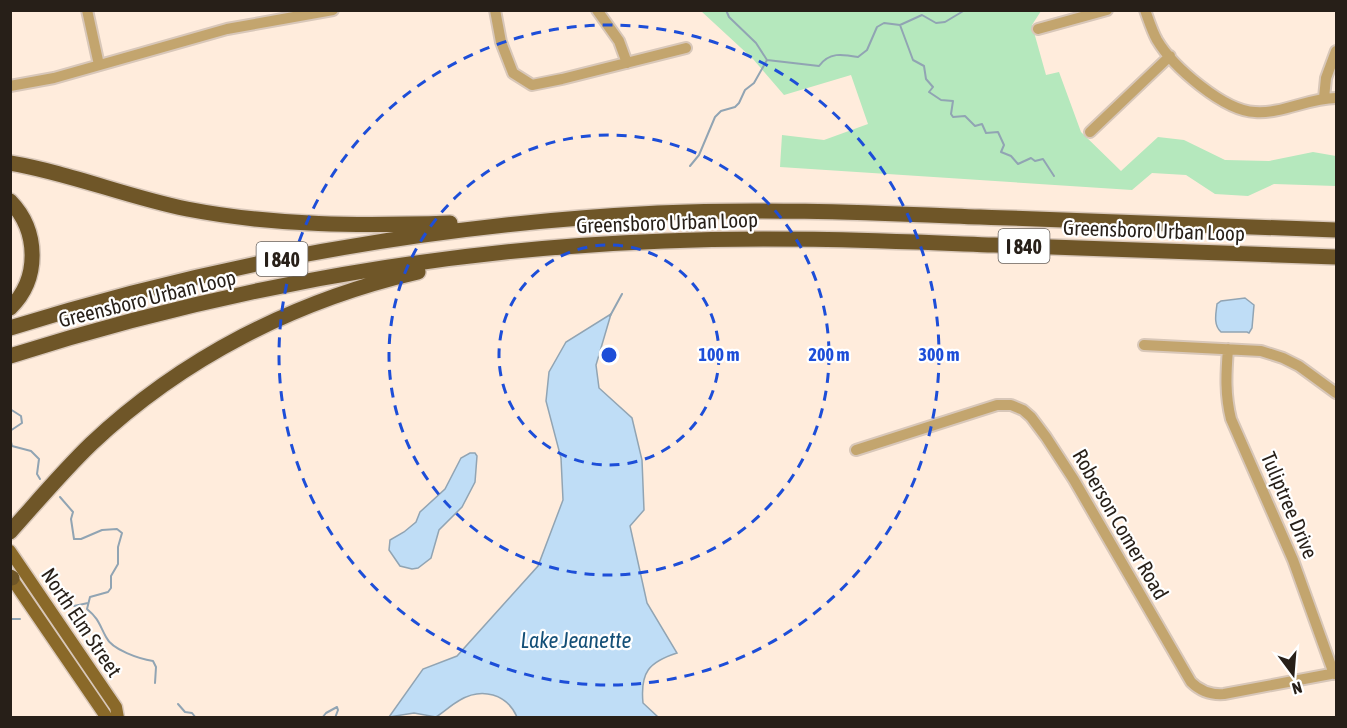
<svg xmlns="http://www.w3.org/2000/svg" width="1347" height="728" viewBox="0 0 1347 728" font-family="'Asap Condensed',sans-serif">
	<style>
		.green { fill: #b5e8bd }
		.water { fill: #bfddf6; stroke: #91a4b3; stroke-width: 1.5 }
		.lines { fill: none; stroke-linecap: round; stroke-linejoin: round }
		.stream { stroke: #91a4b3; stroke-width: 2 }
		.minor-casing { stroke: #d8c7b9; stroke-width: 14 }
		.major-casing { stroke: #d8c7b9; stroke-width: 15 }
		.highway-casing { stroke: #d8c7b9; stroke-width: 18 }
		.minor { stroke: #c3a56e; stroke-width: 10 }
		.major { stroke: #8a6929; stroke-width: 12 }
		.highway { stroke: #6f5628; stroke-width: 15 }
		.ring { fill: none; stroke: #1d4ed8; stroke-width: 3; stroke-dasharray: 10 8 }
		.labels { text-anchor: middle; dominant-baseline: central; stroke-width: 4.5; stroke-linejoin: round; paint-order: stroke }
		.shield { fill: #fff; stroke: #68625d; stroke-width: 1.5 }
		.shield-label { font-size: 20px; font-weight: bold; fill: #271f18 }
		.street-label { font-size: 21px; fill: #271f18; stroke: #fff }
		.water-label { font-size: 22px; font-style: italic; fill: #134f77; stroke: #fff }
		.centre { fill: #1d4ed8; stroke: #fff; stroke-width: 3 }
		.ring-label { font-size: 18px; text-anchor: middle; font-weight: bold; fill: #1d4ed8; stroke: #fff; stroke-width: 4.5; stroke-linejoin: round; paint-order: stroke }
	</style>
	<rect width="100%" height="100%" fill="#ffecdc"/>
	<path class="green" d="M701,11H1041L1032,25L1046,75L1059,72L1081,132L1121,171L1158,137L1184,140L1225,160L1269,161L1313,152L1336,156V186L1274,184L1248,196L1215,194L1186,175L1152,173L1132,190L780,167L782,135L824,140L868,124L851,75L784,95L753,59Z"/>
	<path class="water" d="M1245,298L1254,305L1252,328L1249,333L1247,332H1221C1213,325 1216,313 1217,304L1221,301Z
		M611,314L596,365L599,388L632,418L642,460L644,510L630,526L647,603L677,653C649,662 640,672 643,703L658,717H517C507,694 482,687 460,700C451,705 444,712 436,717L414,713L389,717L423,669L457,656L538,566L563,500L561,458L546,401L549,372L566,342Z
		M470,453H475L477,456L475,482L462,507L439,530L431,558L418,568L412,569L400,566L389,550L390,540L404,532L416,522L420,512L445,489L461,458Z"/>
	<g class="lines">
		<path class="stream" d="M726,10L729,17L756,43L767,60L819,66C829,52 842,54 858,57L867,50L877,27L884,23L900,25L922,15L936,23L945,22L965,10
			M900,25L913,60L924,66L926,79L933,87L929,92L941,100L953,101L951,114L953,117L965,116L975,126L982,124L986,133L998,132L1004,145L1001,152L1011,156L1018,164L1031,158L1035,161L1043,159L1054,176
			M690,166L699,155L715,117L721,111L735,107L739,103L745,90L754,83L767,60
			M610,316L622,294
			M10,409L21,416L22,423L10,431
			M10,438L12,446L31,451L39,459L37,474L40,479
			M60,497L73,512L71,519L74,539H81L102,530L117,529L122,533L118,547V564L111,576V588L108,592L90,597L87,609C99,619 99,624 106,637C112,650 140,659 153,661L156,667L155,683
			M74,606L88,603
			M10,619H20
			M178,704L185,712L192,713L196,718
			M208,718H210
			M322,718L326,713L337,707L338,710L335,718"/>
		<defs>
			<path id="minor" d="M87,10L99,65
				M495,10L501,42L513,73L532,85L562,79L686,48
				M597,10L619,41L627,63
				M1145,10C1149,21 1152,31 1157,40C1173,67 1224,111 1255,112C1283,114 1308,98 1336,98
				M1038,29L1107,10
				M10,86L54,78L227,29L333,10
				M1324,98L1326,78L1336,51
				M1090,132L1170,56
				M1144,345L1261,351L1283,358L1299,366L1336,393
				M1228,349C1226,374 1225,395 1231,419L1293,560L1334,674
				M856,450L997,405H1011L1023,410L1031,417L1046,437L1074,480L1191,682C1200,691 1210,695 1224,694L1336,673"/>
			<path id="major" d="M10,551L116,707L118,718
				M10,576L107,718"/>
			<path id="highway" d="M10,163C70,173 127,197 187,209C275,226 362,226 450,223
				M10,201C39,231 40,279 10,308
				M10,328C220,262 438,224 658,213C765,208 873,213 980,217C1099,221 1218,226 1336,230
				M10,356C221,289 443,249 664,241C774,236 884,241 994,245C1108,249 1222,253 1336,257
				M10,532C37,502 62,472 91,444C182,358 296,300 418,272
				M10,577L12,578"/>
		</defs>
		<use href="#minor" class="minor-casing"/>
		<use href="#major" class="major-casing"/>
		<use href="#highway" class="highway-casing"/>
		<use href="#minor" class="minor"/>
		<use href="#major" class="major"/>
		<use href="#highway" class="highway"/>
	</g>
	<g class="ring">
		<circle cx="609" cy="355" r="110"/>
		<circle cx="609" cy="355" r="220"/>
		<circle cx="609" cy="355" r="330"/>
	</g>
	<g class="labels">
		<g class="shield">
			<rect x="998.5" y="229" width="51" height="34" rx="4.5"/>
			<rect x="256.5" y="242" width="51" height="34" rx="4.5"/>
		</g>
		<g class="shield-label">
			<text x="1024" y="246">I 840</text>
			<text x="282" y="259">I 840</text>
		</g>
		<g class="street-label">
			<text transform="translate(667 222) rotate(-2)">Greensboro Urban Loop</text>
			<text transform="translate(1154 230) rotate(2)">Greensboro Urban Loop</text>
			<text transform="translate(147 298) rotate(-14)">Greensboro Urban Loop</text>
			<text transform="translate(1290 505) rotate(67)">Tuliptree Drive</text>
			<text transform="translate(1121 524) rotate(60)">Roberson Comer Road</text>
			<text transform="translate(82 622) rotate(56)">North Elm Street</text>
		</g>
		<g class="water-label">
			<text x="576" y="640">Lake Jeanette</text>
		</g>
	</g>
	<circle cx="609" cy="355" r="9" class="centre"/>
	<g class="ring-label">
		<text x="719" y="361">100 m</text>
		<text x="829" y="361">200 m</text>
		<text x="939" y="361">300 m</text>
	</g>
	<rect width="1347" height="728" fill="none" stroke="#271f18" stroke-width="24"/>
	<g transform="translate(1293 674) rotate(164)" stroke="#ffffff" stroke-width="4.5" paint-order="stroke">
	<path d="M0-4.5L10 22L0 15L-10 22Z" fill="#271f18"/>
	<text y="-9" font-size="16" font-weight="bold" text-anchor="middle" fill="#271f18">N</text>
	</g>
</svg>
